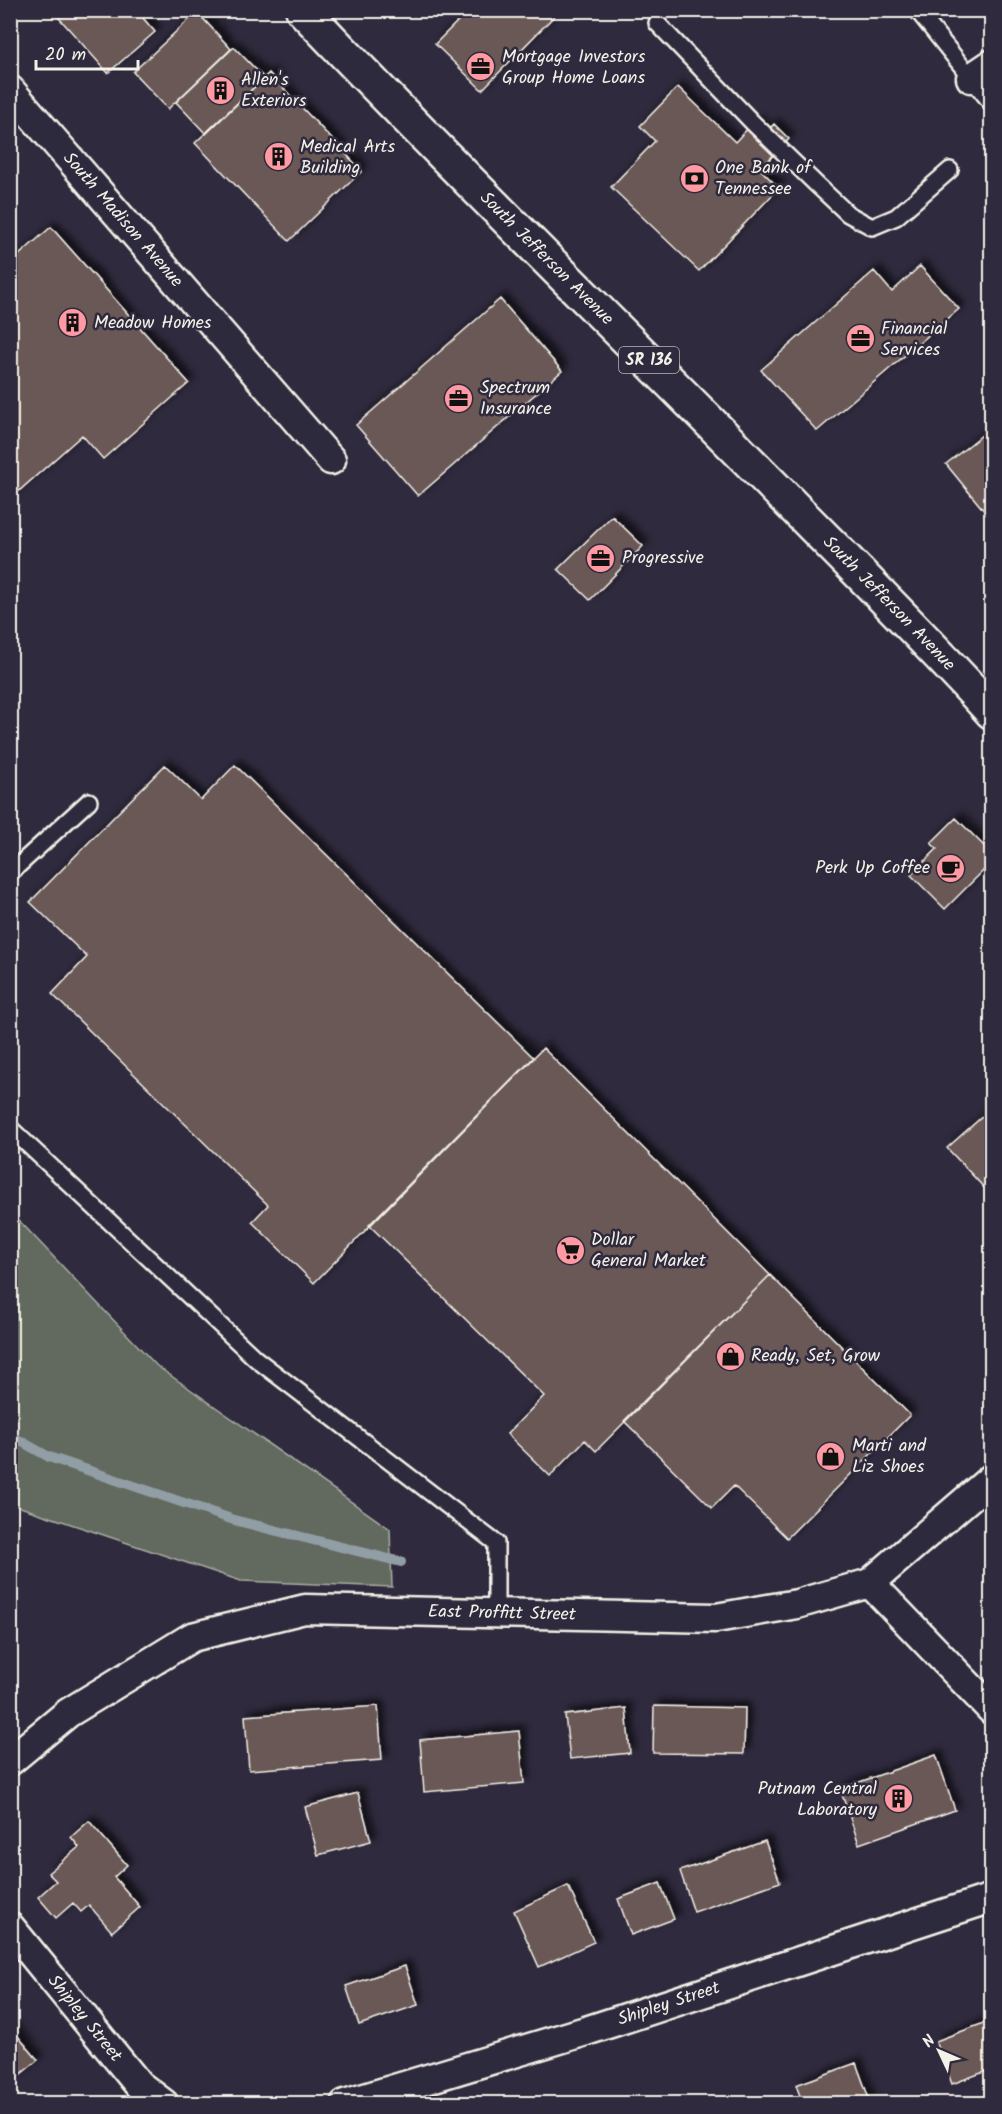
<svg xmlns="http://www.w3.org/2000/svg" width="1002" height="2114" viewBox="0 0 1002 2114" font-family="Kalam,sans-serif">
	<style>
		.green { fill: #626b5f; stroke: #abaea4; stroke-width: 1.5 }
		.lines { fill: none; stroke-linecap: round; stroke-linejoin: round }
		.stream { stroke: #929ea6; stroke-width: 10 }
		.building { fill: #695857; stroke: #f4f1e8; stroke-width: 1.5; filter: url(#shadow) }
		.lane-casing { stroke: #f4f1e8; stroke-width: 20 }
		.street-casing { stroke: #f4f1e8; stroke-width: 33 }
		.primary-casing { stroke: #f4f1e8; stroke-width: 38 }
		.lane { stroke: #2f2a3d; stroke-width: 15 }
		.street { stroke: #2f2a3d; stroke-width: 28 }
		.primary { stroke: #2f2a3d; stroke-width: 33 }
		.labels { text-anchor: middle; dominant-baseline: central; stroke-width: 5; stroke-linejoin: round; paint-order: stroke }
		.shield { fill: #2f2a3d; stroke: #b9b5b5; stroke-width: 1.5 }
		.shield-label { font-size: 16px; font-weight: bold; fill: #f4f1e8 }
		.poi-label { font-size: 18px; fill: #f4f1e8; stroke: #2f2a3d; text-anchor: start }
		.street-label { font-size: 18px; fill: #f4f1e8; stroke: #2f2a3d }
	</style>
	<defs>
		<filter id="shadow"><feDropShadow dx="5.5" dy="-5.5" stdDeviation="3" flood-color="#0009"/></filter>
	</defs>
	<rect width="100%" height="100%" fill="#2f2a3d"/>
	<filter id="ink" filterUnits="userSpaceOnUse"><feTurbulence type="fractalNoise" baseFrequency=".0167" numOctaves="2"/><feDisplacementMap in="SourceGraphic" scale="12" xChannelSelector="R" yChannelSelector="G"/><feConvolveMatrix kernelMatrix="1 2 1 2 8 2 1 2 1" color-interpolation-filters="sRGB"/></filter>
	<g filter="url(#ink)">
		<path class="green" d="M11,1212L157,1366L390,1529L392,1587L241,1581L11,1504Z"/>
		<g class="lines">
			<path class="stream" d="M10,1435L49,1457L234,1520L401,1562"/>
		</g>
		<path class="building" d="M52,10H136L155,32L108,73Z
			M469,10H560L482,90L435,44Z
			M197,12L231,49L168,109L133,72Z
			M234,47L264,78L206,134L176,102Z
			M269,73L362,171L289,241L195,143Z
			M678,87L735,142L756,120L767,131L774,124L789,139L760,169L779,188L699,271L611,187L655,141L640,126Z
			M51,227L189,383L103,459L82,435L10,499V263Z
			M920,266L959,309L817,431L761,370L874,271L892,292Z
			M500,299L562,371L418,496L356,425Z
			M992,427V517L990,518L946,464Z
			M612,516L643,546L590,600L558,569Z
			M165,765L201,800L235,765L534,1058L314,1283L252,1222L268,1205L52,994L87,957L30,902Z
			M956,818L992,854V862L945,909L911,875L937,849L931,843Z
			M543,1048L770,1275L596,1451L585,1440L550,1476L507,1434L544,1396L369,1225Z
			M992,1108V1196L947,1148Z
			M770,1275L910,1415L787,1538L734,1486L712,1508L624,1421Z
			M378,1706L382,1760L249,1770L245,1716Z
			M654,1706L745,1708L744,1754L653,1753Z
			M626,1708L630,1753L570,1759L565,1715Z
			M519,1731L524,1783L424,1792L420,1740Z
			M936,1755L955,1810L859,1844L840,1789Z
			M358,1793L371,1841L318,1855L305,1807Z
			M89,1821L127,1865L114,1877L140,1907L112,1932L89,1905L81,1912L73,1903L56,1918L38,1897L56,1881L48,1873L79,1847L71,1837Z
			M765,1841L780,1882L694,1912L680,1871Z
			M660,1883L674,1919L631,1935L618,1899Z
			M568,1886L594,1942L539,1967L514,1911Z
			M405,1966L418,2005L359,2025L346,1986Z
			M992,2020V2069L952,2084L936,2041Z
			M10,2027L38,2060L10,2083Z
			M856,2063L871,2104H803L796,2085Z"/>
		<g class="lines">
			<defs>
				<path id="lane" d="M917,10L992,104
					M657,23L753,123L816,184L848,214L872,227L896,217L950,170
					M10,873L89,801
					M10,1128L256,1359L496,1543V1613"/>
				<g id="street">
					<path d="M971,78L992,64"/>
					<path id="s1" d="M10,90L331,460"/>
					<path d="M870,1583L992,1710"/>
					<path id="s2" d="M10,1761L68,1713L192,1637L305,1609L716,1618L797,1604L870,1583L992,1478"/>
					<path id="s3" d="M10,1927L139,2085L164,2104"/>
					<path id="s4" d="M345,2104L586,2031L992,1898"/>
				</g>
				<g id="primary">
					<path id="s5" d="M303,10C463,179 630,340 793,506C860,574 928,641 992,712"/>
				</g>
			</defs>
			<use href="#lane" class="lane-casing"/>
			<use href="#street" class="street-casing"/>
			<use href="#primary" class="primary-casing"/>
			<use href="#lane" class="lane"/>
			<use href="#street" class="street"/>
			<use href="#primary" class="primary"/>
		</g>
	</g>
	<defs>
		<symbol id="office-disc" viewBox="-11 -11 22 22"><circle r="9.5" fill="#ff9aa2" stroke="#2f2a3d"/><path d="M-6-3h4V-5.5h4V-3h4V5H-6ZM-1-4.5V-3h2v-1.5ZM-6 0V1H6V0Z" fill="#111"/></symbol>
		<symbol id="building-disc" viewBox="-11 -11 22 22"><circle r="9.5" fill="#ff9aa2" stroke="#2f2a3d"/><path d="M-4-6H4V6H1V3H-1V6H-4ZM-2.5-4.3h1.7v1.8h-1.7ZM.8-4.3h1.7v1.8H.8ZM-2.5-1h1.7V.8h-1.7ZM.8-1h1.7V.8H.8Z" fill="#111"/></symbol>
		<symbol id="bank-disc" viewBox="-11 -11 22 22"><circle r="9.5" fill="#ff9aa2" stroke="#2f2a3d"/><path d="M-6-4H6V4H-6ZM0-2.3a2.3 2.3 0 1 0 0 4.6a2.3 2.3 0 1 0 0-4.6Z" fill="#111"/></symbol>
		<symbol id="cafe-disc" viewBox="-11 -11 22 22"><circle r="9.5" fill="#ff9aa2" stroke="#2f2a3d"/><path d="M-5.5-4.5H6V0H3Q3 3.5 0 3.5H-2.5Q-5.5 3.5-5.5 0ZM3-3.2v2h1.7v-2ZM-6 4.5H4V6H-6Z" fill="#111"/></symbol>
		<symbol id="supermarket-disc" viewBox="-11 -11 22 22"><circle r="9.5" fill="#ff9aa2" stroke="#2f2a3d"/><path d="M-6-5.5h2.5l.6 2H6L4.5 2H-2.5L-4.4-4H-6ZM-1.5 3.2a1.3 1.3 0 1 0 .1 0ZM3 3.2a1.3 1.3 0 1 0 .1 0Z" fill="#111"/></symbol>
		<symbol id="shop-disc" viewBox="-11 -11 22 22"><circle r="9.5" fill="#ff9aa2" stroke="#2f2a3d"/><path d="M-5-2.5h2.3a2.7 3.5 0 0 1 5.4 0H5L5.5 6h-11ZM-1.5-2.5h3a1.5 2.3 0 0 0-3 0Z" fill="#111"/></symbol>
	</defs>
	<g fill-rule="evenodd">
		<use href="#office-disc" x="464" y="50" width="33" height="33"/>
		<use href="#building-disc" x="204" y="74" width="33" height="33"/>
		<use href="#building-disc" x="262" y="140" width="33" height="33"/>
		<use href="#bank-disc" x="678" y="162" width="33" height="33"/>
		<use href="#building-disc" x="56" y="306" width="33" height="33"/>
		<use href="#office-disc" x="844" y="322" width="33" height="33"/>
		<use href="#office-disc" x="442" y="382" width="33" height="33"/>
		<use href="#office-disc" x="584" y="542" width="33" height="33"/>
		<use href="#cafe-disc" x="934" y="852" width="33" height="33"/>
		<use href="#supermarket-disc" x="554" y="1234" width="33" height="33"/>
		<use href="#shop-disc" x="714" y="1340" width="33" height="33"/>
		<use href="#shop-disc" x="814" y="1440" width="33" height="33"/>
		<use href="#building-disc" x="882" y="1782" width="33" height="33"/>
	</g>
	<g class="labels">
		<rect class="shield" x="619" y="347" width="60" height="26" rx="4.5"/>
		<g class="shield-label">
			<text x="649" y="360">SR 136</text>
		</g>
		<g class="poi-label">
			<text x="502" y="57">Mortgage Investors<tspan x="502" dy="21">Group Home Loans</tspan></text>
			<text x="241" y="80">Allen's<tspan x="241" dy="21">Exteriors</tspan></text>
			<text x="300" y="147">Medical Arts<tspan x="300" dy="21">Building</tspan></text>
			<text x="715" y="168">One Bank of<tspan x="715" dy="21">Tennessee</tspan></text>
			<text x="94" y="323">Meadow Homes</text>
			<text x="881" y="329">Financial<tspan x="881" dy="21">Services</tspan></text>
			<text x="480" y="388">Spectrum<tspan x="480" dy="21">Insurance</tspan></text>
			<text x="622" y="558">Progressive</text>
			<text x="930" y="868" text-anchor="end">Perk Up Coffee</text>
			<text x="591" y="1240">Dollar<tspan x="591" dy="21">General Market</tspan></text>
			<text x="751" y="1356">Ready, Set, Grow</text>
			<text x="852" y="1446">Marti and<tspan x="852" dy="21">Liz Shoes</tspan></text>
			<text x="877" y="1789" text-anchor="end">Putnam Central<tspan x="877" dy="21">Laboratory</tspan></text>
		</g>
		<g class="street-label">
			<text stroke="none"><textPath href="#s1" startOffset="172">South Madison Avenue</textPath></text>
			<text stroke="none"><textPath href="#s5" startOffset="348">South Jefferson Avenue</textPath></text>
			<text stroke="none"><textPath href="#s5" startOffset="834">South Jefferson Avenue</textPath></text>
			<text stroke="none"><textPath href="#s2" startOffset="534">East Proffitt Street</textPath></text>
			<text stroke="none"><textPath href="#s4" startOffset="339">Shipley Street</textPath></text>
			<text stroke="none"><textPath href="#s3" startOffset="118">Shipley Street</textPath></text>
		</g>
	</g>
	<rect width="1002" height="2114" fill="none" stroke="#2f2a3d" stroke-width="36"/>
	<rect x="18" y="18" width="966" height="2078" fill="none" stroke="#f4f1e8" stroke-width="2" filter="url(#ink)"/>
	<g transform="translate(939 2051) rotate(314)" stroke="#2f2a3d" stroke-width="4.5" paint-order="stroke">
	<path d="M0-4.5L10 22L0 15L-10 22Z" fill="#f4f1e8"/>
	<text y="-9" font-size="16" font-weight="bold" text-anchor="middle" fill="#f4f1e8">N</text>
	</g>
	<path d="M36 60v9h102v-9" fill="none" stroke="#f4f1e8" stroke-width="3"/>
	<text x="45" y="60" font-size="18" fill="#f4f1e8" stroke="#2f2a3d" stroke-width="4.5" paint-order="stroke">20 m</text>
</svg>
